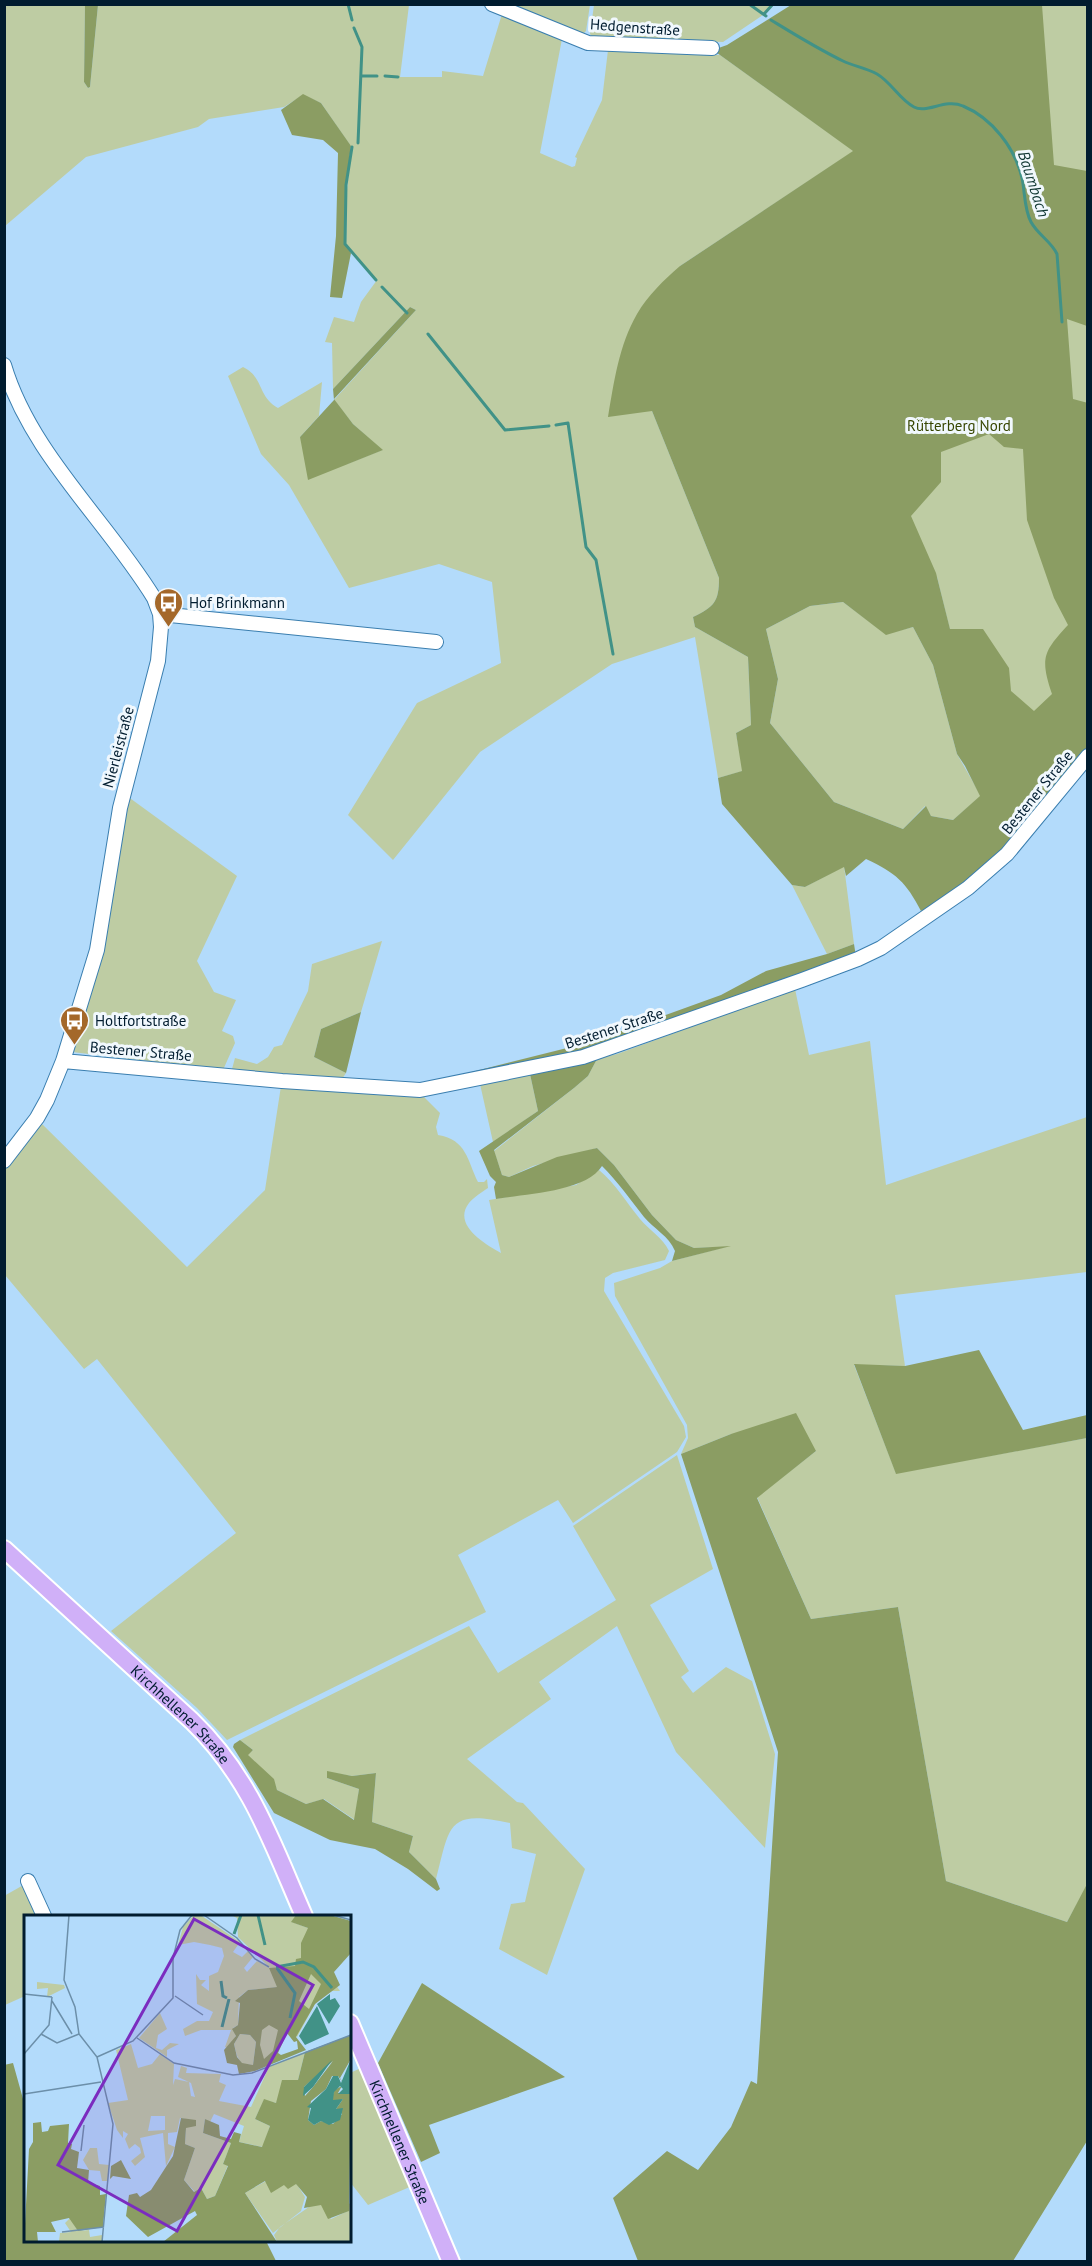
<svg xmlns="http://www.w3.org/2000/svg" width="1092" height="2266" viewBox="0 0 1092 2266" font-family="'PT Sans',sans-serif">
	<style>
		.green { fill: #becca3 }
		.forest { fill: #8b9d63; fill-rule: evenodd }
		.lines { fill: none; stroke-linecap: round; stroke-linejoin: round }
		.stream { stroke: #419287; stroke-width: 3 }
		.minor-casing { stroke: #3a7eaf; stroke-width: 16 }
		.major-casing { stroke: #fff; stroke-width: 20 }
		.minor { stroke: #fff; stroke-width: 14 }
		.major { stroke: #d0b0f8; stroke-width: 16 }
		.labels { text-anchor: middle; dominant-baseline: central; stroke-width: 6; stroke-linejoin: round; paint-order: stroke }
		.street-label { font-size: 15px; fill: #011c2f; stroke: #f1f8fd }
		.park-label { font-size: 15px; fill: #374601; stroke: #f1f8fd }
		.poi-label { font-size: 15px; fill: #011c2f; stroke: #f1f8fd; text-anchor: start }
		.water-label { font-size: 16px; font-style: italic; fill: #123934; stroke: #f1f8fd }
		.inset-river { fill: none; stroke: #419287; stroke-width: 3 }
		.inset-road { fill: none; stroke: #6c8fa9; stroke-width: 1.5 }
		.view { fill: #7b2cbf; fill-opacity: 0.15; stroke: #7b2cbf; stroke-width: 3 }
		.inset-edge { fill: none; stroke: #011c2f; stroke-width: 3 }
	</style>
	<rect width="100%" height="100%" fill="#b3dbfb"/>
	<path class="green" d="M5,5H85L84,82L88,88L90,87L98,5H409L400,77H442V71L483,76L502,14L562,39L540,153L572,167L575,166L577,158L575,157L602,100L608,50L720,55L854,151L680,266L652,411L719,578C719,602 714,607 693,617L695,627L748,657L751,725L736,733L743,771L718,778L695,637L612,664L480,752L393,860L348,815L417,703L501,663L492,582L439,564L349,588L289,485L261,454L228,376L243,367C264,377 257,396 278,408L322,382L319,416L300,437L347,464L382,450L353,424L334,400L416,310L410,307L333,389L332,343L325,342L334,317L354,322L361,302L377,280L346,244L347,189L352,148L321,103L303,95L284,107L209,119L198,127L86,157L5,226Z
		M507,5H590L586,31L582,35Z
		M594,5H774L763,15L723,42L592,37L590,34Z
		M794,5H1087V668L1020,728L950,630L937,577L896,547L919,309Z
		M843,602L886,634L913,627L933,665L957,754L981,796L953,820L931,816L925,806L903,829L834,802L770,723L778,679L766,629L810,606Z
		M127,796L237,876L197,961L214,992L236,1000L222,1031L233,1036L235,1043L223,1070L72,1052Z
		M844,866L854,944L827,954L792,885L805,887Z
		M382,941L361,1012L321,1029L314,1057L346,1073L342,1079L232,1069L235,1058L257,1064L268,1057L274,1047L282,1045L308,991L312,964Z
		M795,989L809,1055L870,1041L886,1185L1087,1117V1272L895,1295L905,1366L854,1365L896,1473L1087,1438L1088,1884L1067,1922L946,1881L898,1607L811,1619L757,1497L816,1451L731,1434L681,1454L688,1438L687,1425L615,1296L614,1283L660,1268L672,1261L725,1247L694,1248L676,1240L652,1215L614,1165L597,1148L533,1166L509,1177L502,1175L494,1151L574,1088L588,1076L597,1059L617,1054Z
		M530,1074L538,1111L493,1142L480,1084Z
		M281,1086L423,1096L440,1113L436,1127L438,1135C467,1140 467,1160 478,1182H484L487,1179L488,1188C482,1192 474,1197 469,1203C452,1225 485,1244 501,1253L489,1200L576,1185L599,1170C616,1184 626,1202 640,1219C649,1230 663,1238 669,1251L665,1260L613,1273L605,1278L604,1291L684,1426L686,1437L677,1452L573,1523L558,1500L458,1555L486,1612L227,1740L197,1708L111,1631L236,1533L97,1359L84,1369L5,1275L4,1171L42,1124L187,1267L265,1190Z
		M677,1455L713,1569L650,1605L689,1671L681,1677L693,1693L726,1667L752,1681L775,1754L765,1848L676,1752L617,1626L539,1682L551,1699L467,1759L517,1802L523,1803L585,1869L547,1975L499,1949L511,1904L525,1902L536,1854L512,1848L510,1823C447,1809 450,1825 436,1879L409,1852L413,1836L372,1822L376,1773L352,1776L327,1772V1778L359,1789L355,1820L324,1799L306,1804L277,1790L273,1779L247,1755L253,1750L240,1740L469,1626L498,1673L616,1600L573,1526Z
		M27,1883L42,1916H26L25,1996L5,2005L4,1896Z
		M361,2068L412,2186L368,2205L350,2182V2073Z"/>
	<path class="forest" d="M85,5H98L90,87L88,88L84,82Z
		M791,5H1042L1054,165L1087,171V326L1067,319L1073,399L1088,403L1087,749L1021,836L966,886L921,911C906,882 896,873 866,859L846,876L844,867L805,887L792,885L722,804L718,778L742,771L736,733L751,725L748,657L695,627L693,617C714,607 719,602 719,578L652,411L608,417C614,382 619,345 637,314C648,295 664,280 680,266L853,151L713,50L727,45ZM989,434L1004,447L1023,449L1027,520L1054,598L1068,625C1043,652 1040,658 1052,694L1034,711L1011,691L1009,668L983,629H950L936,573L911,516L941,482V452ZM843,602L886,635L913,627L933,665L957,754L965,766L980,796L953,820L931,816L926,806L903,829L834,802L770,723L778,679L766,629L810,606Z
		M303,94L321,103L351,146L346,184L344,241L351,253L342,298L330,297L336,236L338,153L323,140L292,135L281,110Z
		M410,307L416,310L334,399L353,424L383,450L308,480L300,437L334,400L333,389Z
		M854,944L856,957L615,1044L420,1085L591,1042L721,995L766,971L827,954Z
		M361,1012L346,1073L314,1057L321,1029Z
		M597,1059L588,1076L574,1088L494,1150L502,1175L509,1177L557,1157L597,1148L614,1165L652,1215L676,1240L694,1248L731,1246L672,1261L675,1251C669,1236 654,1229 644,1217C630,1199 618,1182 602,1166C586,1192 524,1194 496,1199L494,1187L496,1182L490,1176L479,1151L538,1111L530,1074Z
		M979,1350L1023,1430L1087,1415V1438L896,1474L854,1364L905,1366Z
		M796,1413L816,1451L757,1498L811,1619L898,1607L946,1881L1067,1922L1087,1884V2141L1013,2261H638L613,2198L667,2151L698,2170L731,2127L751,2081L757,2084L778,1752L681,1454L731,1434Z
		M240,1740L253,1750L248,1755L274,1779L277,1790L306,1804L323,1799L354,1820L359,1789L327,1778V1771L352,1776L376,1773L372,1822L413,1836L409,1852L436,1879L440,1889L437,1891L408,1869L375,1849L330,1840L274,1813L233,1747L234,1744Z
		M422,1983L565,2077L429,2125L440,2153L421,2162L378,2063Z
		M13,2063L25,2106L26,2240L266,2241L276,2261H5L4,2065Z"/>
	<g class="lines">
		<path class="stream" d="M348,4L352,20
			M749,4L766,16
			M764,14L773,4
			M771,20C794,34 818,49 843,61C853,66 866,68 877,74C891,82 900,100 914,107C927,114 945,98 963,106C992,118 1015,148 1022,178C1025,192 1024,209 1031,222C1038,235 1051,241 1057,254L1062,322
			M354,28L362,47L358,143
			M362,76H377
			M385,76L398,77
			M352,147L346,185L345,244L376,280
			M382,287L407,313
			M428,334L505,430L549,426
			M556,425L568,423L586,547L596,560L613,654"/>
		<defs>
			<path id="minor" d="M492,4L588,43L712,48
				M4,365C30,453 107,521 154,598L160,614L161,627L158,661L120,808L97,950L63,1061L47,1100L37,1118L4,1161
				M160,614L436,642
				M63,1061L282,1081L420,1090L583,1057L802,980L858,959L881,948L968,888L1007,854L1088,756
				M28,1881L44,1916"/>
			<g id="major">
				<path id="s1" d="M4,1549L192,1721C251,1778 272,1843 304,1916"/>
				<path id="s2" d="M350,2023L451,2262"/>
			</g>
		</defs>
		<use href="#minor" class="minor-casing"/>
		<use href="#major" class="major-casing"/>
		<use href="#minor" class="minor"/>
		<use href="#major" class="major"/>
	</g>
	<defs>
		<symbol id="bus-pin" viewBox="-11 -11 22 30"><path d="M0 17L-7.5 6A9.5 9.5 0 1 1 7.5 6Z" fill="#a4682a" stroke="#f1f8fd"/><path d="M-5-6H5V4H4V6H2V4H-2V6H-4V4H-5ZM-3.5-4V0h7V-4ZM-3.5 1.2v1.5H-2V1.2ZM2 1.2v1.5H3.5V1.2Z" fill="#fff"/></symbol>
	</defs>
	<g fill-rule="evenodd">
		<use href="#bus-pin" x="152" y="586" width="33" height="45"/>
		<use href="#bus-pin" x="58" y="1004" width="33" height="45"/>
	</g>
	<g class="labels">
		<g class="street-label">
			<text transform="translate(635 27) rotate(4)">Hedgenstraße</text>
			<text transform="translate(118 747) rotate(-75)">Nierleistraße</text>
			<text transform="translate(1037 792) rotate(-51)">Bestener Straße</text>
			<text transform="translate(614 1028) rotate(-18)">Bestener Straße</text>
			<text transform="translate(141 1051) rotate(5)">Bestener Straße</text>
			<text stroke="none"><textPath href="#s1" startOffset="242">Kirchhellener Straße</textPath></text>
			<text stroke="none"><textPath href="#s2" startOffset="129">Kirchhellener Straße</textPath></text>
		</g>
		<g class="park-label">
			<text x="959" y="425">Rütterberg Nord</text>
		</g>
		<g class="poi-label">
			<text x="189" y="602">Hof Brinkmann</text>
			<text x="95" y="1020">Holtfortstraße</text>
		</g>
		<g class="water-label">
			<text transform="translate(1034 184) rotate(72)">Baumbach</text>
		</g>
	</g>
	<g transform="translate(24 1915)">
		<rect width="327" height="327" fill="#b3dbfb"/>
		<path d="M170,0L178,1L216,27L209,37L218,42L224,36L229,42L220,53L223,57L233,46L246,53L214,22L213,3L207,0H272L268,7L284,13L308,51L309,66L316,76H308L292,87L273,122L263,113L250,142L237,145L234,117L255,72L224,75L215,82L214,110L209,113L212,121L204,133L201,132L207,115H177L161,121L159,114L173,106H185L189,97L173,89L172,59L176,65H182L177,70L185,76V61L194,57L200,41L198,33L186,30L170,27L154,30L159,12ZM13,67L40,70L41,73L23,82L24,73L13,74ZM136,98L143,114L134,120L132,133L138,135L146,128L155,129L143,135V142L115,123ZM216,119L226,120L232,127L229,150L218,149L213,141L210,129ZM107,129L114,153L128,149L136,139L150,149L149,170L151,164L165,167L167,181L171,182L167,168L154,162L157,151L163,153L162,158L197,159L195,167L202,170L195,186L227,192L245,152L281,137L274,165L266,167L252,188L240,185L231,204L246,211L239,232L215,227L220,211L190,199L186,207L181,204L179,218L207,228L199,249L204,250L191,281L183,284L177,273L171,277L160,265L171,233L161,229L162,212L172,206L156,203L153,217L144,218V229L151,232L142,251L139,218L116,223L121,242L111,251L107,246L117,238L116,233L111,229L105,234L101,224L104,219L99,216V223L93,215L84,188L104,185L92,135ZM127,201H141V215L124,216ZM66,233H73L75,249L85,250L84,266H78L76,256L65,255L59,245ZM242,266L272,268L281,282L277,296L249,318L221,278ZM295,285L307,304L324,296L322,290L327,288V327H253L250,320L256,312ZM46,303L54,316L65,315L66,322L78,320V327H31L35,326L36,318L47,317L41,308Z" fill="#becca3" fill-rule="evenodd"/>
		<path d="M272,0H306L327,6V38L310,57L316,70L291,89L276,115L272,122L282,135L231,156L215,159L213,150L203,148L200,135L212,121L208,114L214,110L216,88L211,86L224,75L253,72L245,53L271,51L272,44L277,43V28L284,13L267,7ZM287,59L297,69L285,94L275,86ZM245,110L254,115L249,136L240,144L236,130L238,115ZM263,118L270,127L273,126L274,134L257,140L254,138ZM216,119L226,120L232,127L229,150L218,148L213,142L210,129ZM327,120V144L316,163L319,168L314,161H308L302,174L287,186L284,205L290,210L297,206L309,209L318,199L312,194L319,184L307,189L310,175L318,171L314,178L327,179L325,296L304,304L297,290L280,293L283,282L272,269L264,274L260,270L247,278L241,266L221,278L253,327H139L173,300L171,296L124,322L102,301L105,280L113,278L116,282L127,275L149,241L157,203L172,205V211L162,213L161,229L171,233L160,265L170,277L177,273L183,284L191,281L204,251L199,249L207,228L179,218L181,204L195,210L196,221L207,224L210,217L217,219L215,227L238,232L246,211L231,204L240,184L252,188L258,165H274L281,137ZM309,146L289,172L281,181L280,172ZM17,207L18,217L24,216L26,211L45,209L44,228L48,229L47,234L55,237L53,253L65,255L64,268L76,271V280L82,279L79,312L54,316L45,303L27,307L32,317H13L14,327H0L5,234L9,227V208ZM97,245L107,264L89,261L86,264L87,251Z" fill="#8b9d63" fill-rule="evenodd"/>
		<path d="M306,79V85L311,83L316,91L305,109L293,89ZM293,91L305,119L281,130L275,121ZM327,144V179H314L319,174L316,171L310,177L309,185L319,184L312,194L319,193L316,205L305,210L297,206L290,210L284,205L287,193L283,192L302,174L309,161H314L317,168ZM308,145L289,172L279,181L280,172Z" fill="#419287"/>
		<path class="inset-river" d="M234,0L241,30M210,19L217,0M252,52L279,47L290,52L308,73M253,53L271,78L266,103M197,66L199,81L203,83M198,112L205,84"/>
		<path class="inset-road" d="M45,0L40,65L51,92L55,119L73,142L89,209L78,327M180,0L213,23L231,44L245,52M309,0L327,5M0,79L28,82M151,81L179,100M28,86L48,119M17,119L33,128L55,119M113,123L150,148L209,160L228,158L327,120M0,139L25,110L28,82M73,142L109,126L149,83V43L156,15L168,0M0,179L77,167M57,236L60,210M38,317L80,312"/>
		<path class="view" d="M170,4L289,70L153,316L34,250Z"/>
		<rect width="327" height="327" class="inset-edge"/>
	</g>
	<rect width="1092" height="2266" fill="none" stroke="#011c2f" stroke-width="12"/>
</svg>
